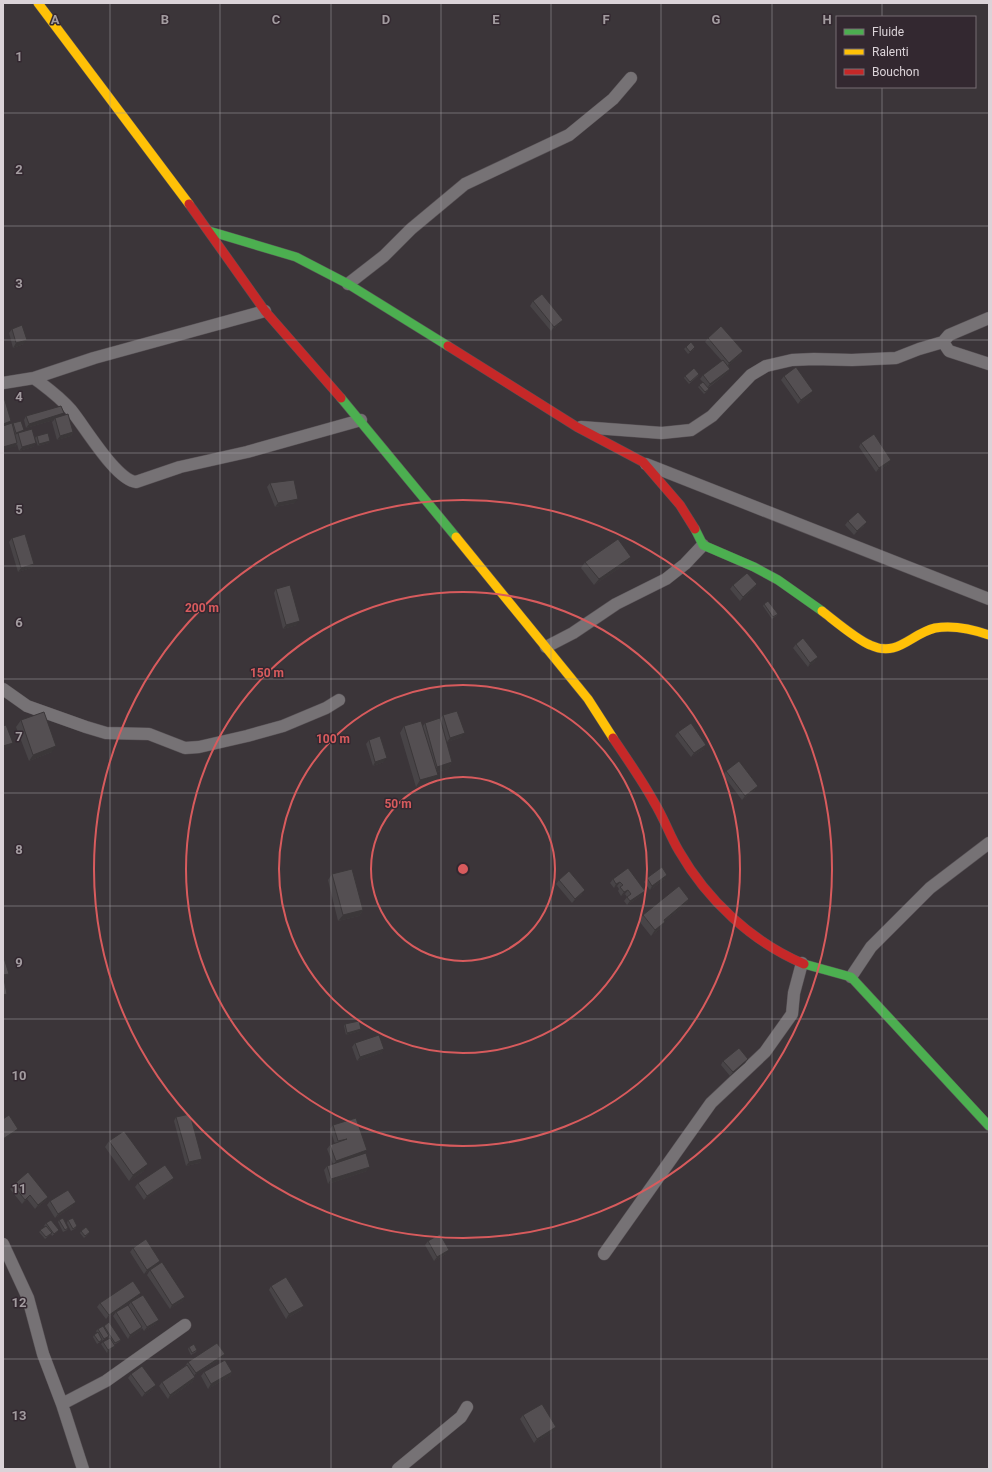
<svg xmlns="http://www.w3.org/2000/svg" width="992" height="1472" viewBox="0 0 992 1472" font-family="Roboto,sans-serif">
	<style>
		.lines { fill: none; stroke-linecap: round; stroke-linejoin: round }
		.street-casing { stroke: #575155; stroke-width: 13 }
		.fast-casing { stroke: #575155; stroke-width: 10 }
		.slow-casing { stroke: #575155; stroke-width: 10 }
		.jam-casing { stroke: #575155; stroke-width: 10 }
		.street { stroke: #767275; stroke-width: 12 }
		.fast { stroke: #4caf50; stroke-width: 9 }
		.slow { stroke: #ffc107; stroke-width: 9 }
		.jam { stroke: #c62828; stroke-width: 9 }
		.wall { fill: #484447 }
		.shaded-wall { fill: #3b3739 }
		.building { fill: #544f52; stroke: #3b3739 }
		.grid { fill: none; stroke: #a39ca0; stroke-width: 1; stroke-opacity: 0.55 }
		.ring { fill: none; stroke: #d85b5d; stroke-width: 2 }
		.grid-label { font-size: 13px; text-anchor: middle; font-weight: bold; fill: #a39ca0; stroke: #332830; stroke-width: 3; stroke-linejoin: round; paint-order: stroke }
		.centre { fill: #d85b5d; stroke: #332830; stroke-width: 2 }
		.ring-label { font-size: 12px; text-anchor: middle; font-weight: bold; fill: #d85b5d; stroke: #332830; stroke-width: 3; stroke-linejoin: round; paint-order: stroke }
	</style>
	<rect width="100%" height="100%" fill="#3b3539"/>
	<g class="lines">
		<defs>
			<path id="street" d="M348,284L384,256L411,229L465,184L569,135L613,99L631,78
				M943,342L949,351L989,364
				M34,378C47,388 60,397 71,410C85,427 116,480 136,482L180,467L247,452L361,420
				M3,383L34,378L94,358L265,311
				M581,427L662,433L691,430L712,416L751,375L766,366L792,360L814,359L852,360L896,358L919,349L943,342L949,335L989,318
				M646,464L989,599
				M546,647L573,633L616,604L666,579L685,564L703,545
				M3,689L27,706L86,727L106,733L149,734L185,748L199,747L247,736L283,726L326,708L339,700
				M851,977L871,947L930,888L989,843
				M3,1244L28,1298L43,1354L62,1404L83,1469
				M604,1254L711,1103L765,1052L792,1014L794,993L802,963
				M62,1404L106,1381L185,1325
				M398,1469L461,1417L467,1407"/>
			<path id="fast" d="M209,231L296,257L348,284L448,346
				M341,398L456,537
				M695,529L703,545L754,567L778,580L822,611
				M804,964L851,977L989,1126"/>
			<path id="slow" d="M38,3L189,204
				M456,537L588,699L613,738
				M822,611C835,621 856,639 870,645C898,658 910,634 935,628C953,625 972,629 989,635"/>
			<path id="jam" d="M189,204L265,311L341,398
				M448,346L577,427L643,462L680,505L695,529
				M613,738C627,759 642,780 654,802C664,818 670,836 679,851C707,900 752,942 804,964"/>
		</defs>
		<use href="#street" class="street-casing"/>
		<use href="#fast" class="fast-casing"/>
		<use href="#slow" class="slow-casing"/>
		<use href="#jam" class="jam-casing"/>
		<use href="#street" class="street"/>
		<use href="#fast" class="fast"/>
		<use href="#slow" class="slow"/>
		<use href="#jam" class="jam"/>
	</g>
	<path class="wall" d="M533,301L560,324L551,331L530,306Z
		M12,329L24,344L13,348L9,333Z
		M708,338L743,351L740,355L728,366L730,369L727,373L708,388L709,389L704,394L698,387L703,382L700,379L703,375L722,361L705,342Z
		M686,347L694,349L688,354L684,349Z
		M699,374L698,376L689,384L684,378L685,376Z
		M784,376L810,396L798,404L781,380Z
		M26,416H62L73,432L71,436L57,440L52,422L54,420L26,428L24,420Z
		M13,423L36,443L33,447L19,451L17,444L15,447L9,424H12Z
		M37,436L50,441L49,443L38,446L35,438Z
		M861,443L889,464L876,472L859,447Z
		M270,483L295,503L275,507L267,487Z
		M848,521L864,526L854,535L845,525Z
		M12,538L34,564L31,568L18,572L9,542Z
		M631,557L627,563L594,585L581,568L585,562Z
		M757,584L754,589L740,601L730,589L733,585Z
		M276,589L297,625L283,629L274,593Z
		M764,604L778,614L776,616L772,619L763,606Z
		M796,644L815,661L808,667L793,648Z
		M443,715L462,737L447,742L443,730L452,762L448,769L437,772L434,781L416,787L400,733L404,726H423L425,723L440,719Z
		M21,720L52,752L29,761L16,727Z
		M678,732L704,749L691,757L675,736Z
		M369,740L384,762L373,766L366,744Z
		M726,771L755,790L742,800L723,775Z
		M332,874L363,910L359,916L338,921L328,880Z
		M647,878L665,879L650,890L644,882Z
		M613,879L645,891L642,895L627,905L624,901L627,897L625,894L621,896L618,891L619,889L617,886L614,888L610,883Z
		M559,880L582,894L572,903L556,884Z
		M689,899L685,905L665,921L661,928L651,936L639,921L643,915Z
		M345,1024L360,1031L346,1035L344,1026Z
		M355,1043L384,1049L381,1053L357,1061L352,1047Z
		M748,1059L745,1063L730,1076L721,1065L723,1061Z
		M176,1117L202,1159L199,1163L186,1166L174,1121Z
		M333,1125L367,1150L364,1154L367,1171L328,1184L324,1170L327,1166L333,1164L327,1149L330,1145L335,1144L330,1129Z
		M109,1141L144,1171L129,1181L105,1147Z
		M174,1178L171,1182L144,1200L135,1187L138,1183Z
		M13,1185L48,1197L45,1201L35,1209L27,1199L22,1204L10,1189Z
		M50,1201L73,1206L55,1218L47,1205Z
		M59,1220L68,1228L67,1230L63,1232L58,1222Z
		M68,1220L76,1228L71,1231L67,1223Z
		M46,1223L57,1232L52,1236L51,1234L45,1239L39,1232L45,1226H44Z
		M81,1231L88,1234L84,1238L80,1233Z
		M428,1241L446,1254L434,1261L425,1245Z
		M133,1248L157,1265L144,1274L130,1252Z
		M150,1270L185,1297L182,1301L170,1309L147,1275Z
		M271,1286L301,1310L286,1319L269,1290Z
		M141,1293L138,1297L106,1319L97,1307L100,1303Z
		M131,1302L156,1324L144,1331L142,1328L140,1331L128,1339L113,1316L116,1312L128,1306Z
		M104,1326L121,1340L119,1342L114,1345L115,1346L114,1348L107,1353L101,1344L103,1342L109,1338L108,1337L97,1344L93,1337L94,1335L97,1333L96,1331L98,1329Z
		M189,1347L197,1350L196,1352L191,1355L188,1349Z
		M225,1354L222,1358L194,1376L195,1377L192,1382L168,1399L159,1386L162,1382L185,1366L188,1362Z
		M204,1372H232L230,1376L208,1389L201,1376Z
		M131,1374L153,1389L142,1397L128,1378Z
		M523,1415L553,1432L534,1443L520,1419Z"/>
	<path class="shaded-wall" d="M563,320L560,324L551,331L554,327Z
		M27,340L24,344L13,348L16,343Z
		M743,351L740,355L727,367L729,363Z
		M730,369L727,373L707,388L710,384Z
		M813,391L810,396L798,404L801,400Z
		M64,413L61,417L55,418L54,420L26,428L29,424Z
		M11,421L8,425L3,427V424Z
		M24,430L22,432L14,435L16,433Z
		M73,432L71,436L57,440L60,436Z
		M50,441L49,443L38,446L39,444Z
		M17,443L15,447L3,450V447Z
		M36,443L33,447L19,451L22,447Z
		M891,460L889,464L876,472L879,468Z
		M298,499L295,503L275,507L278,503Z
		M867,522L864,526L854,535L857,531Z
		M631,557L627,563L594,585L599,579Z
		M34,564L31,568L18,572L21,568Z
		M757,584L754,589L740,601L743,597Z
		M300,621L297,625L283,629L286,625Z
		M818,657L815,661L808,667L810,663Z
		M465,733L462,737L447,742L450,738Z
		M13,743L10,747L3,749V746Z
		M706,745L704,749L691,757L694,753Z
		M56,746L52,752L29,761L33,755Z
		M387,758L384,762L373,766L375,762Z
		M452,762L448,769L433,773L437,767Z
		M438,775L434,781L416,787L420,780Z
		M758,786L755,790L742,800L745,796Z
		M667,875L665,879L650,890L652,886Z
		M620,882L617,886L614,888L616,884Z
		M585,890L582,894L572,903L575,899Z
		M628,890L625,894L621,896L624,892Z
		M645,891L642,895L627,905L630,901Z
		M689,899L685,905L659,926L664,920Z
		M363,910L359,916L338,921L343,915Z
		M665,922L661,928L651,936L655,930Z
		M9,974L6,978L3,979V975Z
		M7,994L6,996L3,997V995Z
		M361,1029L360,1031L346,1035L347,1033Z
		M384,1049L381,1053L357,1061L360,1057Z
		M748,1059L745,1063L730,1076L733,1072Z
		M18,1129L15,1133L3,1141V1139Z
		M367,1150L364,1154L333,1166L336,1161Z
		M202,1159L199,1163L186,1166L189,1162Z
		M148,1164L144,1171L129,1181L133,1175Z
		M370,1167L367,1171L328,1184L331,1179Z
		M174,1178L171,1182L144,1200L147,1196Z
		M30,1195L27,1199L22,1204L25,1200Z
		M48,1197L45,1201L35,1209L38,1205Z
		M76,1202L73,1206L55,1218L58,1214Z
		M449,1250L446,1254L434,1261L437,1257Z
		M160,1261L157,1265L144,1274L147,1270Z
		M141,1293L138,1297L106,1319L109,1315Z
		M185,1297L182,1301L170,1309L172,1305Z
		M304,1306L301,1310L286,1319L289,1314Z
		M159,1320L156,1324L144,1331L147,1327Z
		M142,1327L140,1331L128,1339L130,1335Z
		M115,1346L114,1348L107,1353L108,1350Z
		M225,1354L222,1358L193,1377L196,1373Z
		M232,1372L230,1376L208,1389L211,1384Z
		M195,1377L192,1382L168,1399L170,1395Z
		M156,1385L153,1389L142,1397L145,1393Z
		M556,1427L553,1432L534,1443L537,1439Z"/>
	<path class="building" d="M542,294L563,320L554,327L533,301Z
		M22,325L27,340L16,343L12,329Z
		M721,326L743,351L729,363L708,338Z
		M691,342L695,347L690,352L686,347Z
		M723,360L730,369L710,384L703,375Z
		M796,367L813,391L801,400L784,376Z
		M694,368L699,374L690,382L685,376Z
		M703,382L709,389L705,392L699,385Z
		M3,394L11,421L3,424Z
		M61,406L64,413L29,424L26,416Z
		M68,414L73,432L60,436L55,418Z
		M21,421L24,430L16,433L13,423Z
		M12,423L17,443L3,447V426Z
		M32,429L36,443L22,447L18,433Z
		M48,433L50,441L39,444L37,436Z
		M874,434L891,460L879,468L861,443Z
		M294,480L298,499L278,503L270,483Z
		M858,512L867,522L857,531L848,521Z
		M25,534L34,564L21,568L12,538Z
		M618,539L631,557L599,579L585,562Z
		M747,573L757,584L743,597L733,585Z
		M290,585L300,621L286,625L276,589Z
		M768,601L778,614L773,617L764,604Z
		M803,638L818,657L810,663L796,644Z
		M457,711L465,733L450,738L443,715Z
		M44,712L56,746L33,755L21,720Z
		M440,718L452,762L437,767L425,723Z
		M421,721L438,775L420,780L404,726Z
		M691,723L706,745L694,753L678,732Z
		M6,725L13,743L3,746V726Z
		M380,736L387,758L375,762L369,740Z
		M739,761L758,786L745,796L726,771Z
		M662,867L667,875L652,886L647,878Z
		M628,868L645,891L630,901L627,897L631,894L628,890L624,892L620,887L623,885L620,882L616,884L613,879Z
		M352,869L363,910L343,915L332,874Z
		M569,871L585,890L575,899L559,880Z
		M679,886L689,899L664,920L665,922L655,930L643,915Z
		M3,958H4L9,974L3,975Z
		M3,979H4L7,994L3,995Z
		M359,1021L361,1029L347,1033L345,1024Z
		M379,1035L384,1049L360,1057L355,1043Z
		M739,1048L748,1059L733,1072L723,1061Z
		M190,1114L202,1159L189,1162L176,1117Z
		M9,1115L18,1129L3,1139V1119Z
		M356,1118L367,1150L336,1161L330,1145L347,1139L338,1141L333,1125Z
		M124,1131L148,1164L133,1175L109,1141Z
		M366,1153L370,1167L331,1179L327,1166Z
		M165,1165L174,1178L147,1196L138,1183Z
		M28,1172L48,1197L38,1205L30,1195L25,1200L13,1185Z
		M68,1190L76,1202L58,1214L50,1201Z
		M63,1218L68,1228L65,1230L59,1220Z
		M73,1218L77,1226L73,1229L68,1220Z
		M51,1220L59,1230L54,1234L46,1223Z
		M46,1226L52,1233L46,1237L40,1230Z
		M86,1227L90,1232L85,1236L81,1231Z
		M440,1234L449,1250L437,1257L428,1241Z
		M146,1239L160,1261L147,1270L133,1248Z
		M162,1262L185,1297L172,1305L150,1270Z
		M286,1277L304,1306L289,1314L271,1286Z
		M133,1281L141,1293L109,1315L100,1303Z
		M143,1295L159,1320L147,1327L131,1302Z
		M128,1305L142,1327L130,1335L116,1312Z
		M109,1322L121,1340L115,1343L104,1326Z
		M103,1326L109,1336L104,1339L98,1329Z
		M98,1332L102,1340L99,1342L94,1335Z
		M110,1338L115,1346L108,1350L103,1342Z
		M217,1343L225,1354L196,1373L188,1362Z
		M194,1344L197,1350L192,1353L189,1347Z
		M225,1360L232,1372L211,1384L204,1372Z
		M187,1365L195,1377L170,1395L162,1382Z
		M142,1366L156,1385L145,1393L131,1374Z
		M542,1404L556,1427L537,1439L523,1415Z"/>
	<path class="grid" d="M110,3V1469M220,3V1469M331,3V1469M441,3V1469M551,3V1469M661,3V1469M772,3V1469M882,3V17M882,87V1469M3,113H989M3,226H989M3,340H989M3,453H989M3,566H989M3,679H989M3,793H989M3,906H989M3,1019H989M3,1132H989M3,1246H989M3,1359H989"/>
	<g class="ring">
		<circle cx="463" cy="869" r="92"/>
		<circle cx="463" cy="869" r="184"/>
		<circle cx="463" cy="869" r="277"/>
		<circle cx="463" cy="869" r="369"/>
	</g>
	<g class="grid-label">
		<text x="55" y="24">A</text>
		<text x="165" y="24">B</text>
		<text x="276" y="24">C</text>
		<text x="386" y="24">D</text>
		<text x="496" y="24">E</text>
		<text x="606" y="24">F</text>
		<text x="716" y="24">G</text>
		<text x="827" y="24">H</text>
		<text x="19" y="61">1</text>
		<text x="19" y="174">2</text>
		<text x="19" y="288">3</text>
		<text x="19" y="401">4</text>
		<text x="19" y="514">5</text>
		<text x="19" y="627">6</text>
		<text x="19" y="741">7</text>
		<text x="19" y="854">8</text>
		<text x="19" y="967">9</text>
		<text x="19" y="1080">10</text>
		<text x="19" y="1193">11</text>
		<text x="19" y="1307">12</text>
		<text x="19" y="1420">13</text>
	</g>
	<circle cx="463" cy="869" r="6" class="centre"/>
	<g class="ring-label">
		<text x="202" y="612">200 m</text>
		<text x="267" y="677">150 m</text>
		<text x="333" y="743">100 m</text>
		<text x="398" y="808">50 m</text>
	</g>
	<rect width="992" height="1472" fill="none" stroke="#dbd3d8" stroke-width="8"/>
	<rect x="836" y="16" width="140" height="72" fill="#332830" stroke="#766c73"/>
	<rect x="844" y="29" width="20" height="6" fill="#4caf50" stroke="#766c73"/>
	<text x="872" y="36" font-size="12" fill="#dbd3d8">Fluide</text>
	<rect x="844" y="49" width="20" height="6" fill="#ffc107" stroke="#766c73"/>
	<text x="872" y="56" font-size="12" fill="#dbd3d8">Ralenti</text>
	<rect x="844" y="69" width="20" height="6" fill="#c62828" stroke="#766c73"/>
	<text x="872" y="76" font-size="12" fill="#dbd3d8">Bouchon</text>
</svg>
